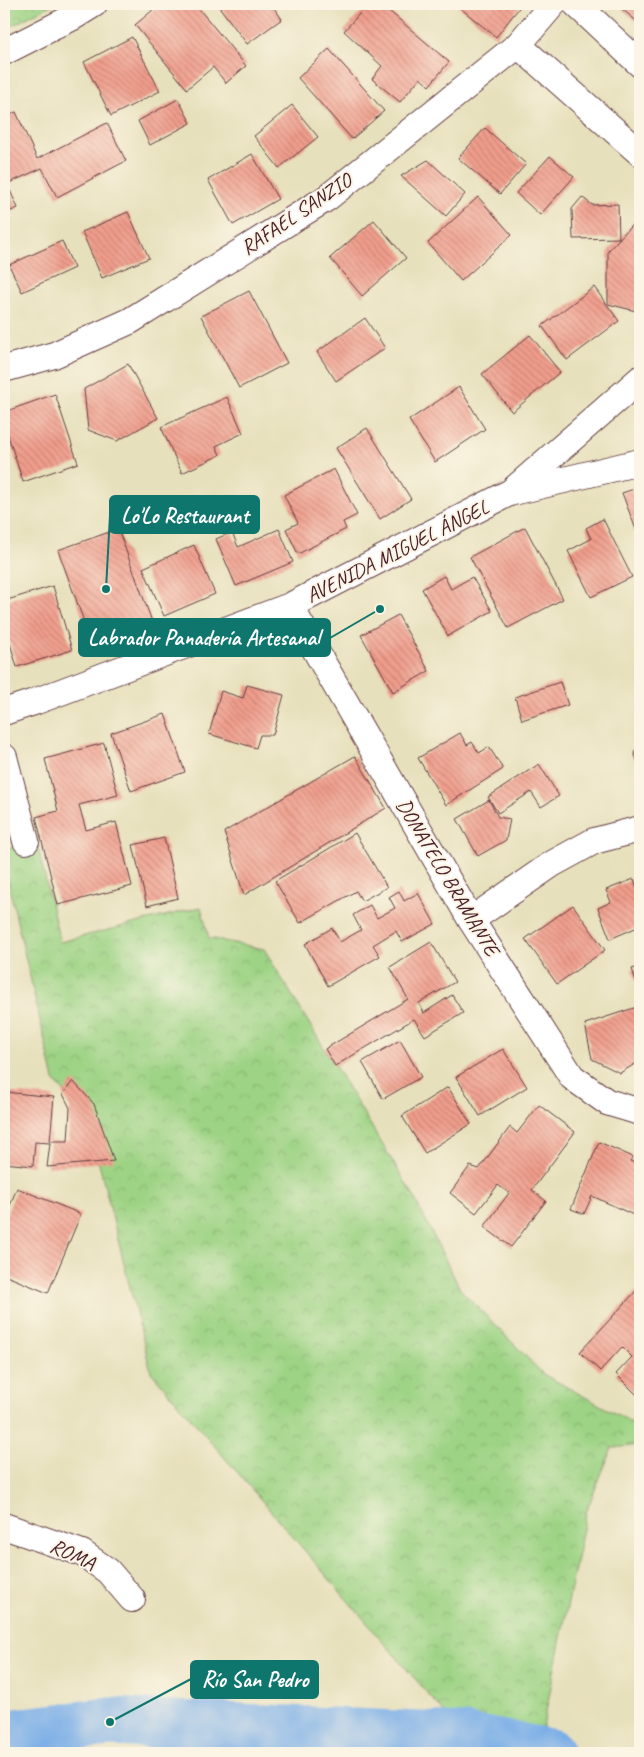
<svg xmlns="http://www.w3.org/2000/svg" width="644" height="1757" viewBox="0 0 644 1757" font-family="Caveat,sans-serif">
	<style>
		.park { fill: url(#park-crowns); stroke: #747958 }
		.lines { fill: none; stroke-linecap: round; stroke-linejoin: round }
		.river { stroke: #7aaee7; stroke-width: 49 }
		.building { fill: url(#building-back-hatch) }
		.minor-casing { stroke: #623c41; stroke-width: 28 }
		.minor { stroke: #fff; stroke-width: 26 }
		.labels { text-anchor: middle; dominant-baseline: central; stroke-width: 4; stroke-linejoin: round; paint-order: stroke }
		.street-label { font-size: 21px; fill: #4a1f2b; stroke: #fcf5e5 }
		.leader { fill: none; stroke: #0f766e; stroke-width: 2 }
		.callout-dot { fill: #0f766e; stroke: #fcf5e5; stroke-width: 2 }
		.callout { fill: #0f766e; stroke: #0f766e; stroke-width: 2 }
		.callout-label { font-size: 22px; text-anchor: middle; font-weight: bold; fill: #fff }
	</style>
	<defs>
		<pattern id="park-crowns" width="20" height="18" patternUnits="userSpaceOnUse" patternTransform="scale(1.25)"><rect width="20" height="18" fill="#9dd384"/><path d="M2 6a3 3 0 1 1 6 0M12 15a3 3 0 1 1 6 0" fill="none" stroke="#89b572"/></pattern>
		<pattern id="building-back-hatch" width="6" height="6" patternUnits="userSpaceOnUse" patternTransform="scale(1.25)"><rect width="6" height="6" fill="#f19e8c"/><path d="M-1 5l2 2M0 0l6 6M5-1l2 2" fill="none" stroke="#c58073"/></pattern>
	</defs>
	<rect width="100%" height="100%" fill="#fcf5e5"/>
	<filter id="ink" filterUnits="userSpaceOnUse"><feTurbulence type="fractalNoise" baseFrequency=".02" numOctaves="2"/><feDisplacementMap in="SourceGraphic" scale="10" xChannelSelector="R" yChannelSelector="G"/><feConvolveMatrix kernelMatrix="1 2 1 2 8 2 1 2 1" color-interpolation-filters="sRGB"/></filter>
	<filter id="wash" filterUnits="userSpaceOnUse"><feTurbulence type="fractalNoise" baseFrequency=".0096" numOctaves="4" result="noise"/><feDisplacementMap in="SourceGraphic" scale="20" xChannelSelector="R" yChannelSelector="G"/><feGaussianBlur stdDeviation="1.12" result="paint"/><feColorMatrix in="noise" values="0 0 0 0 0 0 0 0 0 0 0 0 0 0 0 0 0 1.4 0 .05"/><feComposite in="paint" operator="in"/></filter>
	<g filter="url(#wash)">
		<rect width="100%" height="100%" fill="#e7e0bc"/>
		<path class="park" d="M4,4H53L4,30Z
			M37,843L60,942L201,907L209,938L264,949L413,1195L460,1289L543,1374L640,1427V1445L612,1448L587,1509L538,1751L466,1738L151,1372L88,1119L54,1080L4,865V849Z"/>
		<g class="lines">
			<path class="river" d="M4,1734L110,1722L466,1738L550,1753"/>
		</g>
		<g id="blocks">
			<path class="building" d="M160,4H195L246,66L226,83L213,67L187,89L135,25Z
				M217,4H271L282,19L247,44Z
				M368,4H381L449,62L429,86L420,78L400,102L372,79L382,66L344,31Z
				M455,4H522L496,37Z
				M616,4H640V24Z
				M132,37L160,91L111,116L84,62Z
				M329,49L384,111L352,139L298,78Z
				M178,99L191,123L150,145L138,121Z
				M292,105L318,137L279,168L254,136Z
				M16,112L37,159L107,123L126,161L57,197L42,168L7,184L18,208L4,214V118Z
				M485,128L526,164L500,194L458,158Z
				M252,154L278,199L233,225L208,180Z
				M550,156L574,177L540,215L516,193Z
				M428,160L465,194L446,216L401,176Z
				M478,197L512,235L461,281L428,243Z
				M582,197L592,205L618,204L619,238L573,239L572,209Z
				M128,212L149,258L102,278L82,232Z
				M640,216V312L608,304V251Z
				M374,220L406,258L362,296L330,258Z
				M62,241L74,268L22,292L9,265Z
				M594,287L619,321L567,360L542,326Z
				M249,291L287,363L239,388L201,316Z
				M365,318L385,348L336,381L317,352Z
				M530,335L560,372L512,412L482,374Z
				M128,364L158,418L117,441L88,430L84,389Z
				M459,387L485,429L435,462L409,420Z
				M55,394L78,463L23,482L4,423V412Z
				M227,397L243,433L216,446L220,455L182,473L161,427Z
				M367,428L411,499L380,519L336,448Z
				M334,469L357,515L343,522L346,529L298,554L286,529L298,523L284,495Z
				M640,487V540L622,493Z
				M603,519L632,577L591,597L568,551L591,539L586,528Z
				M525,527L563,599L508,628L470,557Z
				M118,529L154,627L94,649L58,550Z
				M279,529L293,562L236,586L216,539L232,532L238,547Z
				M194,545L215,594L164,616L143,568Z
				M444,576L451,589L472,577L492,611L448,636L422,589Z
				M53,586L72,650L17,667L4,623V601Z
				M398,615L429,671L393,692L361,635Z
				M560,682L568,705L522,720L515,697Z
				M247,685L284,695L273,735H260L256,748L209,734L221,691L243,698Z
				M165,714L185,772L131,791L111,733Z
				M460,733L467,745L472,742L479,753L489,747L503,769L446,805L418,758Z
				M104,743L118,795L79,805L86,830L116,822L132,886L58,905L36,817L58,811L45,759Z
				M640,744V770L634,752Z
				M355,756L386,808L244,895L224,832Z
				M539,764L559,796L541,807L531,792L498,813L488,797Z
				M489,800L498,817L510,819L506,840L478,856L457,819Z
				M355,833L387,887L362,901L356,891L300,923L275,881Z
				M164,838L178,898L147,906L133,845Z
				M634,879L638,890L640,889V926L610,939L598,908L611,902L606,890Z
				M399,891L404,901L418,893L435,924L402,942L396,931L373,945L380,956L328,986L305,944L332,928L340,942L361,930L353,915L370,905L377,918L395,908L389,897Z
				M573,905L605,950L557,984L525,939Z
				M431,942L455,982L419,1003L424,1013L452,995L463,1013L425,1036L414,1019L335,1066L325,1049L408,999L390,967Z
				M640,966V993L632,969Z
				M640,1006V1061L620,1073L592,1059L585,1024Z
				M400,1040L421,1077L383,1099L362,1062Z
				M503,1049L527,1087L480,1116L456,1077Z
				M73,1081L94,1104L114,1161L47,1167L50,1143L35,1142L33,1166L4,1163V1092L54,1097L50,1141H68L70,1108L63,1094Z
				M448,1087L471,1124L425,1153L402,1116Z
				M539,1105L575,1132L532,1190L546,1201L511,1247L484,1227L509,1193L498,1185L476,1213L450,1193L470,1166L479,1169L510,1127L517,1133Z
				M599,1142L633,1157L630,1161L640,1165V1218L592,1196L584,1214L571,1209Z
				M17,1188L81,1214L48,1293L4,1275V1220Z
				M636,1291L640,1295V1393L638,1396L616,1374L632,1357L622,1347L600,1371L580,1352Z"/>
		</g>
	</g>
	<g filter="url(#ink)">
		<use href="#blocks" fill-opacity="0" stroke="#623c41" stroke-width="1"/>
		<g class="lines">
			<defs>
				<path id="minor" d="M576,4L640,64
					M518,45L640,153
					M4,52L73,17L94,4
					M4,369L54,355L130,321L327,198L518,45L553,4
					M512,491L640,379
					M290,606L471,920L572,1077L607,1102L640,1112
					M4,712L34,702L290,606L509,493L640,462
					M4,757L26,841
					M471,920L552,864L594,841L640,829
					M4,1526L82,1553L108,1571L132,1599"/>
			</defs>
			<use href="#minor" class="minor-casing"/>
			<use href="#minor" class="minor"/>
		</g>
	</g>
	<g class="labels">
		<g class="street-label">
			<text transform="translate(296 214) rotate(-34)">RAFAEL SANZIO</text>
			<text transform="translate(397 551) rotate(-27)">AVENIDA MIGUEL ÁNGEL</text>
			<text transform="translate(448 877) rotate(59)">DONATELO BRAMANTE</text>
			<text transform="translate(73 1554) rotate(25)">ROMA</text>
		</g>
	</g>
	<path class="leader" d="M106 589L110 515M380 609L330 638M110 1722L191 1679"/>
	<g class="callout-dot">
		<circle cx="106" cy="589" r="5"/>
		<circle cx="380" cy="609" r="5"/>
		<circle cx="110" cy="1722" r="5"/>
	</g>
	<g class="callout">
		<rect x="110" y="496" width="149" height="37" rx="5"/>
		<rect x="79" y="619" width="251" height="37" rx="5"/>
		<rect x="191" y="1661" width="127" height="37" rx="5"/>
	</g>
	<g class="callout-label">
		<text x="185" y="523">Lo'Lo Restaurant</text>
		<text x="204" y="645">Labrador Panadería Artesanal</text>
		<text x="255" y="1687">Río San Pedro</text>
	</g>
	<rect width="644" height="1757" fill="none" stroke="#fcf5e5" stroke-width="20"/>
</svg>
